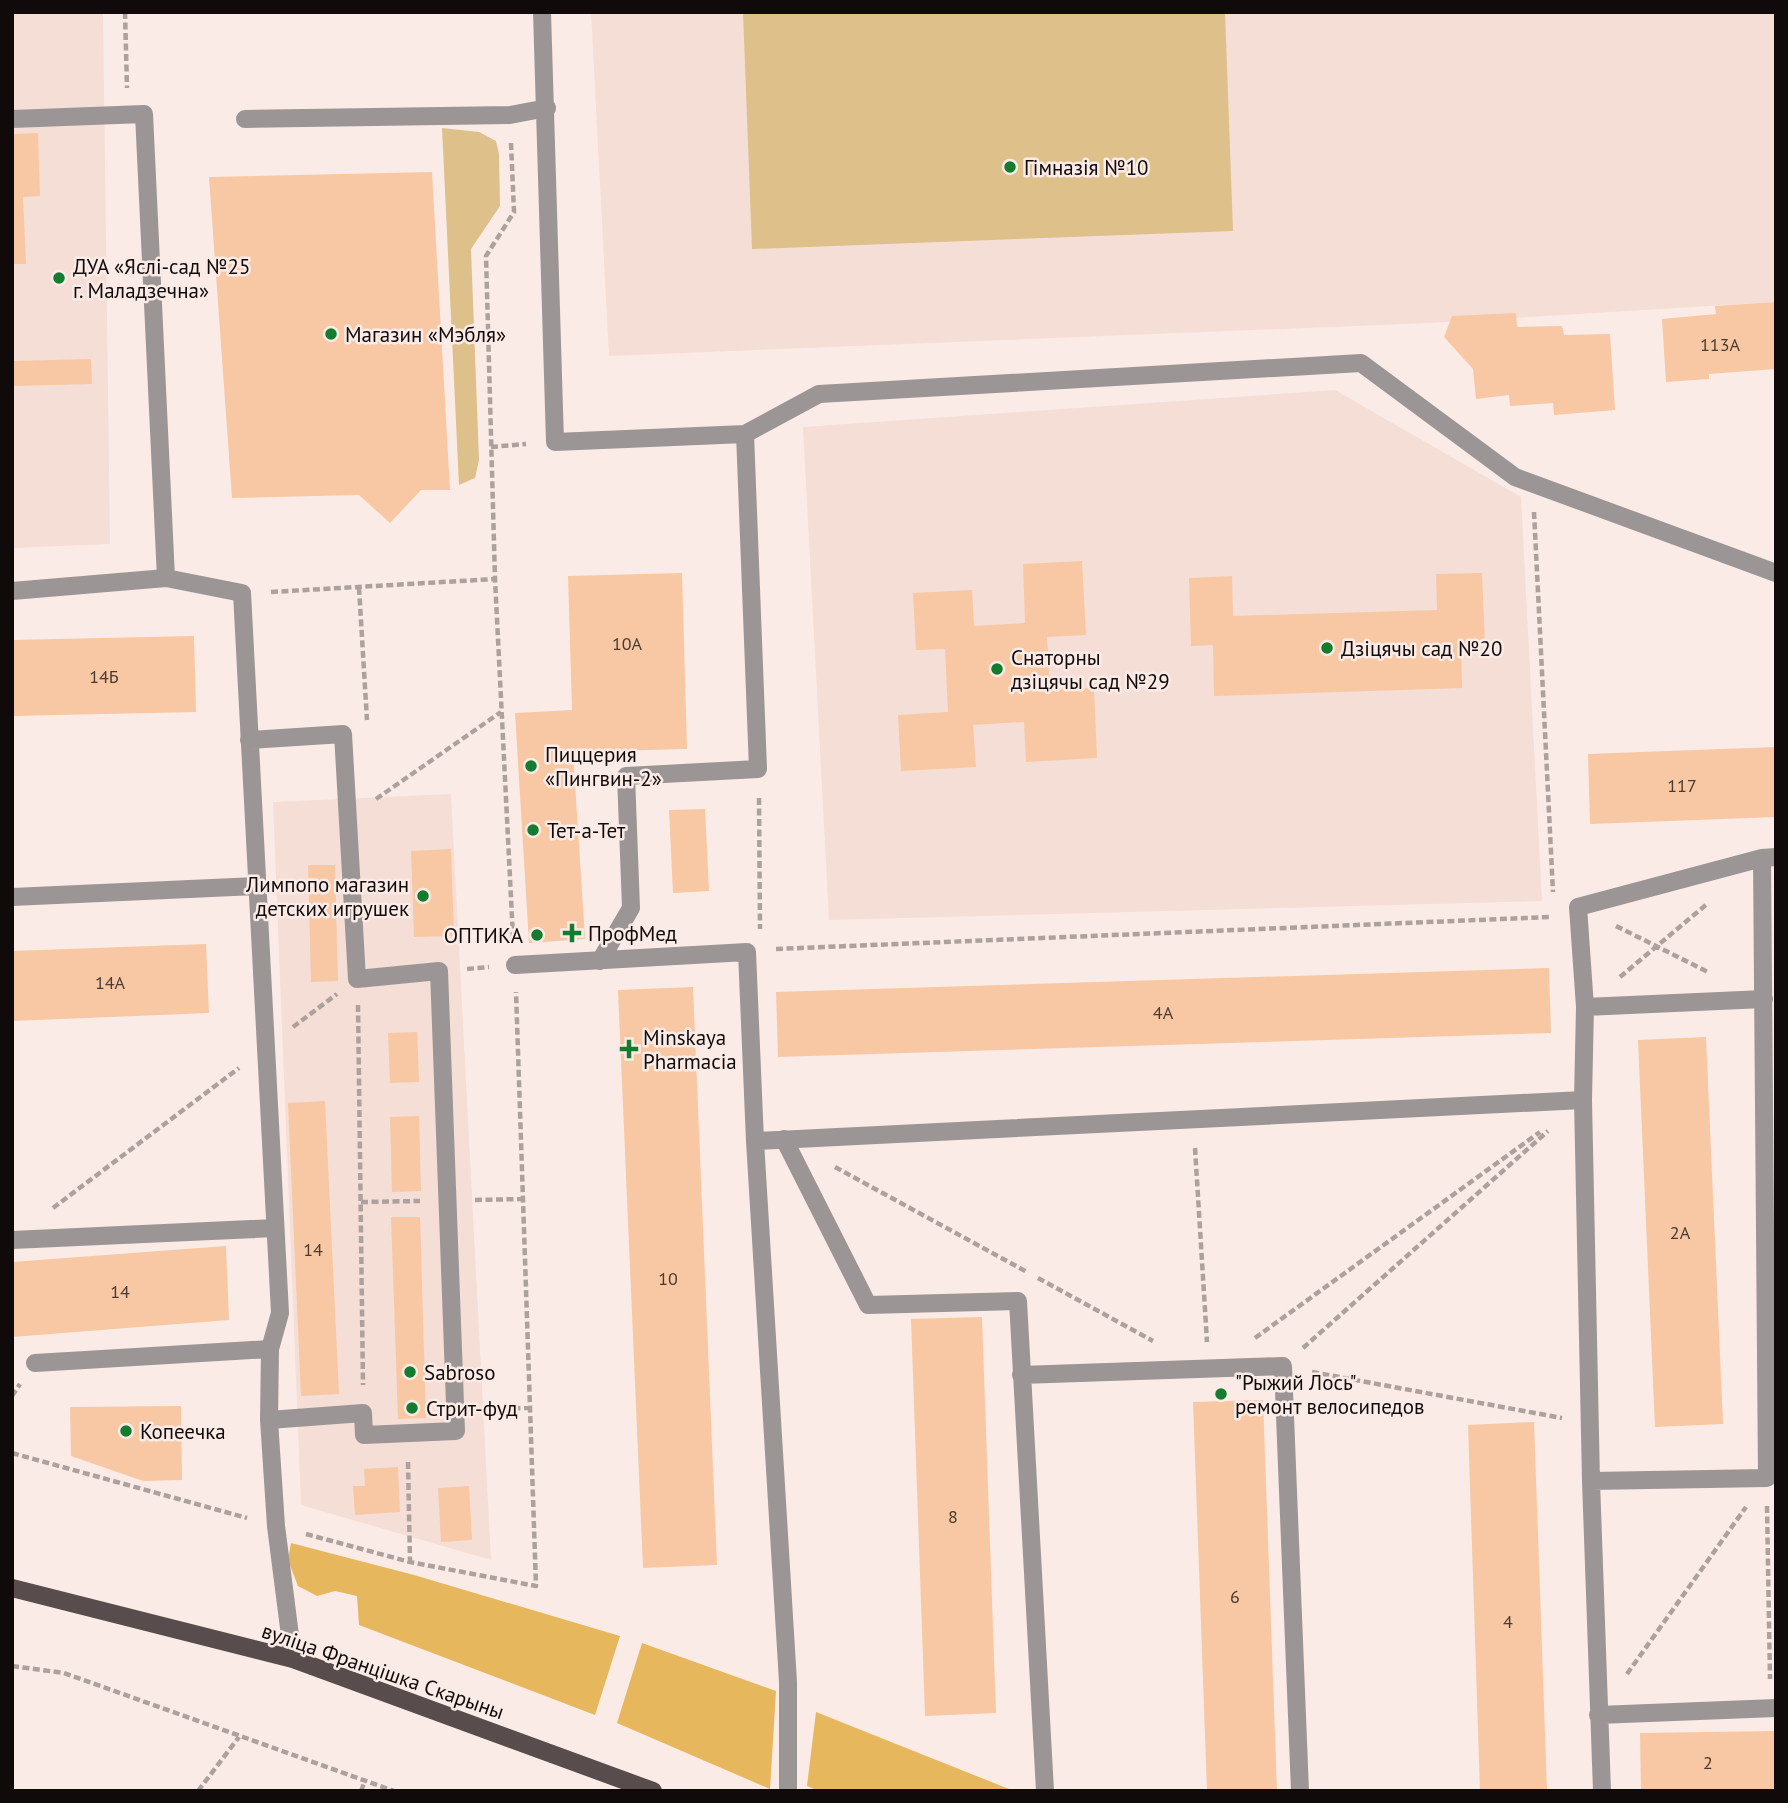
<svg xmlns="http://www.w3.org/2000/svg" width="1788" height="1803" viewBox="0 0 1788 1803" font-family="'PT Sans',sans-serif">
	<style>
		.built { fill: #f5ded6 }
		.green { fill: #dec08b }
		.forest { fill: #e6b75d }
		.building { fill: #f7c8a3 }
		.lines { fill: none; stroke-linecap: round; stroke-linejoin: round }
		.path { stroke: #ada19d; stroke-width: 4.5; stroke-dasharray: 7 3.5; stroke-linecap: butt }
		.minor { stroke: #9c9595; stroke-width: 18 }
		.major { stroke: #584c4d; stroke-width: 18 }
		.poi-dot { fill: #147c2f; stroke: #fbebe6; stroke-width: 2.5 }
		.labels { text-anchor: middle; dominant-baseline: central; stroke-width: 5; stroke-linejoin: round; paint-order: stroke }
		.number-label { font-size: 18px; fill: #4a3a30 }
		.poi-label { font-size: 21px; fill: #100b0a; stroke: #fbebe6; text-anchor: start }
		.street-label { font-size: 21px; fill: #100b0a; stroke: #fbebe6 }
	</style>
	<rect width="100%" height="100%" fill="#fbebe6"/>
	<path class="built" d="M12,12H103L110,544L12,548Z
		M591,12H1776V302L1429,323L609,356Z
		M1335,390L1521,497L1542,901L829,920L803,427Z
		M451,794L491,1560L301,1505L273,802Z"/>
	<path class="green" d="M743,12H1225L1233,231L752,249Z
		M442,128L479,132L496,141L499,154L500,206L471,249L479,460L475,478L459,485Z"/>
	<path class="forest" d="M291,1543L414,1575L620,1636L595,1715L359,1625L357,1596L335,1591L317,1596L298,1586L288,1560Z
		M642,1643L776,1691L770,1789L617,1723Z
		M816,1712L1014,1791H819L807,1786Z"/>
	<path class="building" d="M38,133L40,196L23,197L26,264H12V134Z
		M432,172L450,490H421L390,523L359,495L232,498L209,177Z
		M1776,302V369L1709,374V379L1666,382L1662,319L1716,314L1715,306Z
		M1516,313L1517,327L1562,326L1564,335L1610,334L1615,410L1554,415L1553,403L1510,406L1509,395L1476,399L1473,369L1444,337L1452,316Z
		M91,359L92,384L12,386V361Z
		M1082,561L1086,635L1047,637L1050,690L1094,688L1097,758L1026,762L1024,722L973,725L976,767L901,771L898,715L948,712L945,649L916,650L913,593L972,590L974,626L1025,623L1023,564Z
		M682,573L687,749L573,752L585,939L529,943L515,713L572,710L568,576Z
		M1482,573L1485,644H1461L1462,688L1214,696L1213,645L1191,646L1189,578L1232,576L1233,616L1437,610L1436,574Z
		M194,636L196,712L12,716V640Z
		M1776,747V817L1590,824L1588,754Z
		M705,809L709,891L673,893L669,810Z
		M451,849L454,936L414,937L411,851Z
		M308,865H335L338,981L311,982Z
		M206,944L209,1013L12,1021V951Z
		M1549,968L1551,1033L778,1057L776,992Z
		M693,987L717,1565L643,1568L618,990Z
		M417,1032L419,1082L390,1083L388,1033Z
		M1706,1037L1723,1424L1655,1427L1638,1040Z
		M325,1101L339,1394L301,1396L288,1103Z
		M419,1116L421,1191L392,1192L390,1117Z
		M391,1217H420L426,1418L398,1419Z
		M226,1246L229,1320L12,1337V1262Z
		M982,1317L996,1713L925,1716L911,1319Z
		M1263,1400L1277,1791H1207L1193,1402Z
		M181,1406L182,1480L143,1481L71,1456L70,1407Z
		M1534,1422L1547,1791H1480L1468,1425Z
		M398,1467L400,1512L355,1515L353,1486H365L364,1469Z
		M469,1486L472,1540L441,1542L438,1488Z
		M1776,1731V1791H1641L1640,1733Z"/>
	<g class="lines">
		<path class="path" d="M125,12L127,88
			M511,143L514,212L486,256L495,579L513,938
			M491,447L526,444
			M1534,512L1553,892
			M359,588L367,720
			M271,592L495,579
			M759,798L760,929
			M376,799L501,712
			M1616,926L1708,972
			M776,949L1550,917
			M467,969L489,967
			M1620,977L1707,904
			M358,1005L363,1385
			M293,1027L337,994
			M1195,1148L1207,1342
			M835,1167L1027,1272
			M475,1200L523,1199
			M361,1202L420,1201
			M53,1208L239,1068
			M1038,1278L1153,1341
			M1255,1338L1540,1132
			M1303,1348L1548,1131
			M1312,1372L1562,1418
			M12,1396L20,1384
			M482,1409L530,1408
			M12,1453L247,1518
			M408,1462L410,1562
			M1767,1506L1770,1679
			M306,1534L410,1562L536,1586L516,992
			M12,1666L64,1673L394,1791
			M1627,1674L1746,1507
			M198,1791L239,1737
			M361,1791L365,1781"/>
		<path class="minor" d="M542,12L555,442L745,434L758,769L626,776L631,908L600,961
			M12,119L144,114L166,578
			M245,119L510,115L547,108
			M745,434L819,394L1361,363L1515,477L1776,573
			M12,591L166,578L242,593L280,1313L270,1349L269,1420L276,1526L293,1659
			M249,740L343,734L357,979L439,971L456,1431L364,1435L363,1413L269,1420
			M12,897L257,886
			M515,965L747,952L755,1141
			M1585,1007L1764,999
			M1583,1100L1591,1481
			M784,1139L868,1305L1018,1301L1045,1791
			M12,1240L275,1228
			M35,1363L270,1349
			M1021,1375L1283,1366L1300,1791
			M1598,1715L1776,1708
			M788,1791V1682L755,1141L1583,1100L1585,1007L1578,907L1762,858L1776,857
			M1602,1791L1591,1481L1767,1478L1762,858"/>
		<path class="major" d="M12,1588L293,1659L653,1791"/>
	</g>
	<g class="poi-dot">
		<circle cx="1010" cy="167" r="7"/>
		<circle cx="59" cy="278" r="7"/>
		<circle cx="331" cy="334" r="7"/>
		<circle cx="1327" cy="648" r="7"/>
		<circle cx="997" cy="669" r="7"/>
		<circle cx="531" cy="766" r="7"/>
		<circle cx="533" cy="830" r="7"/>
		<circle cx="423" cy="896" r="7"/>
		<path d="M568.5 922.5h7v7h7v7h-7v7h-7v-7h-7v-7h7z"/>
		<circle cx="537" cy="935" r="7"/>
		<path d="M625.5 1038.5h7v7h7v7h-7v7h-7v-7h-7v-7h7z"/>
		<circle cx="410" cy="1372" r="7"/>
		<circle cx="1221" cy="1394" r="7"/>
		<circle cx="412" cy="1408" r="7"/>
		<circle cx="126" cy="1431" r="7"/>
	</g>
	<g class="labels">
		<g class="number-label">
			<text x="1720" y="344">113А</text>
			<text x="627" y="643">10А</text>
			<text x="104" y="676">14Б</text>
			<text x="1682" y="785">117</text>
			<text x="110" y="982">14А</text>
			<text x="1163" y="1012">4А</text>
			<text x="1680" y="1232">2А</text>
			<text x="313" y="1249">14</text>
			<text x="668" y="1278">10</text>
			<text x="120" y="1291">14</text>
			<text x="953" y="1516">8</text>
			<text x="1235" y="1596">6</text>
			<text x="1508" y="1621">4</text>
			<text x="1708" y="1762">2</text>
		</g>
		<g class="poi-label">
			<text x="1024" y="167">Гімназія №10</text>
			<text x="73" y="266">ДУА «Яслі-сад №25<tspan x="73" dy="24">г. Маладзечна»</tspan></text>
			<text x="345" y="334">Магазин «Мэбля»</text>
			<text x="1341" y="648">Дзіцячы сад №20</text>
			<text x="1011" y="657">Снаторны<tspan x="1011" dy="24">дзіцячы сад №29</tspan></text>
			<text x="545" y="754">Пиццерия<tspan x="545" dy="24">«Пингвин-2»</tspan></text>
			<text x="547" y="830">Тет-а-Тет</text>
			<text x="409" y="884" text-anchor="end">Лимпопо магазин<tspan x="409" dy="24">детских игрушек</tspan></text>
			<text x="588" y="933">ПрофМед</text>
			<text x="523" y="935" text-anchor="end">ОПТИКА</text>
			<text x="643" y="1037">Minskaya<tspan x="643" dy="24">Pharmacia</tspan></text>
			<text x="424" y="1372">Sabroso</text>
			<text x="1235" y="1382">"Рыжий Лось"<tspan x="1235" dy="24">ремонт велосипедов</tspan></text>
			<text x="426" y="1408">Стрит-фуд</text>
			<text x="140" y="1431">Копеечка</text>
		</g>
		<g class="street-label">
			<text transform="translate(383 1671) rotate(19)">вуліца Францішка Скарыны</text>
		</g>
	</g>
	<rect width="1788" height="1803" fill="none" stroke="#100b0a" stroke-width="28"/>
</svg>
